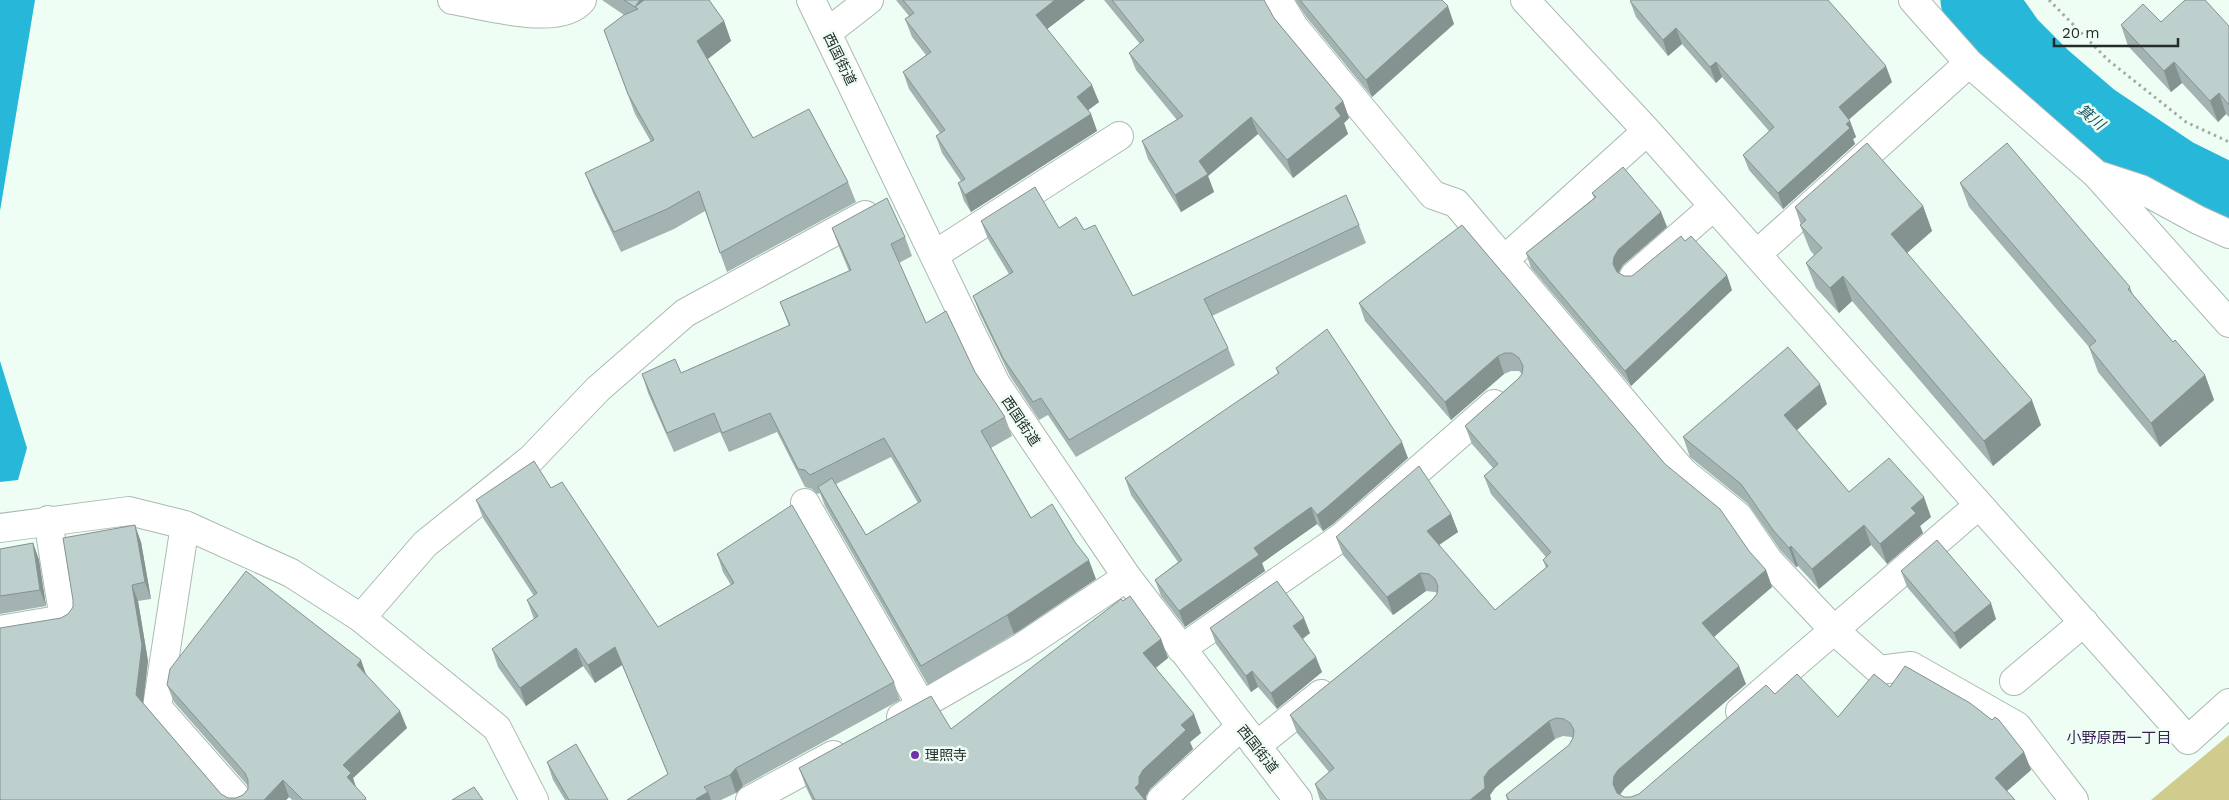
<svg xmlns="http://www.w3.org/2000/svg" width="2229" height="800" viewBox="0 0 2229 800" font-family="'Work Sans','Noto Sans JP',sans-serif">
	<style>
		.green { fill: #d0cc8e }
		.water { fill: #27b8d9 }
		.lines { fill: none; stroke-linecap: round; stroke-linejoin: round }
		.river { stroke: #27b8d9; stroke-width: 75 }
		.minor-casing { stroke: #aab9b1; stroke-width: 30 }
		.path { stroke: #a0aca5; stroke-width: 3; stroke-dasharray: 2.5 4; stroke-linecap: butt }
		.minor { stroke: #fff; stroke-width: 28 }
		.wall { fill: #a3b3b1; fill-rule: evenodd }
		.shaded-wall { fill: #849290 }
		.building { fill: #bdd0ce; stroke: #849290 }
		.poi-dot { fill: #6e33a9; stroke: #eefef5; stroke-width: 2 }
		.labels { text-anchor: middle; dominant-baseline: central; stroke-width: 5; stroke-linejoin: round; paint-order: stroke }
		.street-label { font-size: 14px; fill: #252b28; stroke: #eefef5 }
		.poi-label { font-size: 14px; fill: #252b28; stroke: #eefef5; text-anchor: start }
		.water-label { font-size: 15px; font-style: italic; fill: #1d5462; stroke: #eefef5 }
		.neighbourhood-label { font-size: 15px; fill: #391d56; stroke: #eefef5 }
	</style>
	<rect width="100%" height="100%" fill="#eefef5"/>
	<path class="green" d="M2229,735V800H2151Z"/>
	<path class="water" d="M0,0H35L0,211Z
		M0,361L27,448L18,480L0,482Z"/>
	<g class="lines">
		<path class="river" d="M1978,0L2009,44L2043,78L2092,120L2174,175L2229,202"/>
		<defs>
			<path id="minor" d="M452,0C484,5 560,28 582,0
				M811,0L996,384L1127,577L1298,800
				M1278,0L1294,27L1433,195L1456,203L1683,472L1738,516L1768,560L1835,631L1879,670L1911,666L2017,726L2074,800
				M1525,0L1647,131L2188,740L2229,703
				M1913,0L1969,63L2096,174L2229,323
				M828,32L869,0
				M2098,175L2141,189L2198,220L2229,234
				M1757,254L1969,63
				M934,255L1119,136
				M1503,261L1647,131
				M1634,276L1714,206
				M805,503L922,706
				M185,525L157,707L239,800
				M0,528L129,511L185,525L291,573L361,618L497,728L534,800
				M361,618L425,544L531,459L598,389L685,313L865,215
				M0,630L64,619L48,520
				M1181,649L1343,536L1494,404
				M2014,681L2084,622
				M1740,711L1979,505
				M901,717L1022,647L1127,577
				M1256,746L1321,694
				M750,800L833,755
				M1161,800L1240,727"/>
		</defs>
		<use href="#minor" class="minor-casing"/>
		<path class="path" d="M2049,0L2108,60L2186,122L2229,142"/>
		<use href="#minor" class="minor"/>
	</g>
	<path class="wall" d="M602,0H709L724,21L731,41L708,59L753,138L848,182L856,202L727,272L705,211L674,229L621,252L593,193L585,173L651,142L635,114L604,30L624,15Z
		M896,0H1085L1047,29L1099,102L1088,110L1091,114L1097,131L971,212L964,201L958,183L961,181L942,153L936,136L940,133L909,89L903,72L926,55L912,37L905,19L909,16Z
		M1104,0H1264L1274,18L1343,101L1349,118L1344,123L1348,134L1293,178L1258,134L1208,176L1214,192L1181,212L1148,159L1142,141L1177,120L1136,70L1129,53L1140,44Z
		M1295,0H1442L1454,24L1372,97L1307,18Z
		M1630,1L1892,82L1849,119L1856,137L1853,139L1855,144L1783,209L1749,170L1743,155L1769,131L1722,77L1716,83L1682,44L1668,56L1636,17Z
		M2161,22L2229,26V117L2226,114L2218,122L2182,83L2171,92L2128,46L2121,25Z
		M1960,183L2130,287L2133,295L2173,342L2205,375L2214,400L2160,447L2098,372L2089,347L1969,207Z
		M1592,193L1661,212L1667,227L1623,265L1619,273L1624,276L1732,290L1631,386L1531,268L1526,253L1594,198Z
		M1923,206L1932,231L1907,253L2041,425L1993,466L1852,301L1839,313L1816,288L1806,263L1814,255L1810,250L1800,225H1801L1795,207Z
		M981,221L1084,230L1133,296L1359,225L1366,243L1212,316L1228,348L1235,365L1076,457L1048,415L1039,420L1010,376L980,314L973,296L1009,274L988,239Z
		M1462,225L1665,464L1766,570L1772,587L1714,637L1746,684L1625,788L1620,795L1624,797H1631L1639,794L1775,694L1838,717L1890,687L2024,752L2031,770L2007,791L2015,800H1507L1506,795L1569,745L1573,738L1571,737L1563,736L1555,739L1495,788L1490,795L1491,800H1320L1315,784L1329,772L1297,733L1290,715L1432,600L1437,593L1435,592L1426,591L1393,615L1343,555L1336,537L1451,514L1458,532L1439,545L1495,610L1546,568L1543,560L1546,557L1491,494L1484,476L1493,468L1472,444L1465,426L1518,379L1522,374L1519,371H1511L1504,374L1451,420L1365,321L1359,303Z
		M832,228L905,237L912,256L899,263L926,323L975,372L1005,417L1012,436L991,448L1031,518L1096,579L1014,634L928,685L825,506L820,493L817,494L812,489L805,487L777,432L729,452L720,432L674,452L648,393L642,374L681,373L789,326L780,302L849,271L839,247ZM891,457L918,503L866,535L836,484Z
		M1276,368L1408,458L1333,524L1323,531L1317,524L1262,563L1265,571L1185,627L1161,596L1155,580L1178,562L1131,495L1125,478L1278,374Z
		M1827,404L1797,430L1849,492L1931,517L1920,526L1923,533L1887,564L1871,545L1819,589L1798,566L1796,567L1780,550L1748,504L1690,457L1683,437Z
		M551,488L658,627L731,585L723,572L717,554L894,682L900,700L743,786L736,793L721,800H627L668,774L622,665L595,683L583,666L526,706L498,667L492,649L534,619L527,600L534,596L483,518L476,500Z
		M141,542L151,599L138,601L148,661L143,703L221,794L228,798H236L243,795L248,789V786L174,702L167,685L365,673L407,728L353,778L356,788L367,800H292L289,797L286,800H0L61,618L68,614Z
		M33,543L39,560L46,606L0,614V549Z
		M1901,571L1996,619L1960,649L1907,587Z
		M1210,628L1310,633L1303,639L1322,672L1277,709L1258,687L1251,692L1216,644Z
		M1161,639L1168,658L1156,668L1201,733L1190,742L1193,749L1150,789L1146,796V800H812L806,787L799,768L951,729Z
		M547,762L608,800H565L553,780Z"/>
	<path class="shaded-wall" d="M640,0H660L638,9L635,7Z
		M1055,0H1085L1042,33L1036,15Z
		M1448,6L1454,24L1372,97L1366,80Z
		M724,21L731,41L705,61L697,41Z
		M1676,28L1682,44L1668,56L1663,40Z
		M1716,62L1722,77L1716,83L1710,67Z
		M2174,62L2182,83L2171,92L2164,71Z
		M1886,66L1892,82L1845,123L1839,107Z
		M1092,85L1099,102L1083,114L1077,97Z
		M2219,93L2226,114L2218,122L2210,101Z
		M1343,101L1349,118L1344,123L1348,134L1293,178L1287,160L1335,108Z
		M1091,114L1097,131L971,212L965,195Z
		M1251,117L1258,134L1208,176L1214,192L1181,212L1175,195L1199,161Z
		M1850,121L1856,137L1853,139L1855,144L1783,209L1778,193Z
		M1923,206L1932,231L1900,259L1891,234Z
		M1661,212L1667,227L1623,265L1619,271V279L1613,264L1614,257L1618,250Z
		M1727,275L1732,290L1631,386L1625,371Z
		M1843,276L1852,301L1839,313L1830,288Z
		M1498,356L1504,374L1451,420L1445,402Z
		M2205,375L2214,400L2160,447L2151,423Z
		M1820,384L1827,404L1791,435L1784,415Z
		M2032,400L2041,425L1993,466L1984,441Z
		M1402,442L1408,458L1333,524L1323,531L1317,515Z
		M1924,497L1931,517L1920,526L1923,533L1887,564L1880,544L1911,508Z
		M1311,507L1317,524L1262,563L1265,571L1185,627L1179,611L1254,548Z
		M1451,514L1458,532L1433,549L1427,531Z
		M135,525L141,542L151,599L145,582Z
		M1864,525L1871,545L1819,589L1812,569Z
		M33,543L39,560L46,606L40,590Z
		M1791,546L1798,566L1796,567L1789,548Z
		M1089,560L1096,579L1014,634L1007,615Z
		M1766,570L1772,587L1709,641L1702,623Z
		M1420,573L1426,591L1393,615L1387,597Z
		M132,585L138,601L148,661L142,712L136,695Z
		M1991,603L1996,619L1960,649L1954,633Z
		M1304,618L1310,633L1299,641L1293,626Z
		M1161,639L1168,658L1150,672L1143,653Z
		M615,647L622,665L595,683L588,665Z
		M576,648L583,666L526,706L520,688Z
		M1316,657L1322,672L1277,709L1271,693Z
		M361,660L367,677L357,665Z
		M1739,666L1746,684L1625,788L1620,794V800L1613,784L1614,776L1618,770Z
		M1252,671L1258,687L1251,692L1246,676Z
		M400,711L407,728L353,778L357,790L353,794L343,765Z
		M1194,714L1201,733L1190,742L1193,749L1150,789L1146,796V800H1139L1135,788L1139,777L1143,770L1181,725Z
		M1549,721L1555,739L1495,788L1490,795L1491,800H1470L1489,770Z
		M2024,752L2031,770L2001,796L1995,778Z
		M736,768L743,786L736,793L730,775Z
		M283,780L289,797L286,800H264Z
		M708,792L711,800H696V799Z"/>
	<path class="building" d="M624,0H640L635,7L644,0H709L724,21L697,41L753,138L809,109L848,182L720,253L699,191L667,209L614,232L585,173L654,140L628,94L604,30L624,15L638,9Z
		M903,0H1055L1036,15L1092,85L1077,97L1091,114L965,195L958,183L965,179L936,136L945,130L903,72L931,52L905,19L914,13Z
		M1112,0H1264L1274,18L1343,101L1335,108L1341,116L1287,160L1251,117L1199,161L1208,174L1175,195L1142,141L1183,116L1129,53L1144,40Z
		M1300,0H1442L1448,6L1366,80Z
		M1632,0H1828L1886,66L1839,107L1850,121L1846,124L1850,128L1778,193L1743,155L1774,127L1716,62L1710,67L1676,28L1663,40L1630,1Z
		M2185,0H2205L2229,26V105L2219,93L2210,101L2174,62L2164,71L2121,25L2143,4L2161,22Z
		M1867,143L1923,206L1891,234L2032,400L1984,441L1843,276L1830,288L1806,263L1822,248L1800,225L1806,220L1795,207Z
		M2007,143L2130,287L2128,289L2173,342L2175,340L2205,375L2151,423L2089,347L2096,341L1960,183Z
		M1623,167L1661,212L1618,250L1614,257L1613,264L1617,272L1624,276H1632L1681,236L1685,241L1691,236L1727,275L1625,371L1526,253L1596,197L1592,193Z
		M1035,187L1059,228L1076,217L1084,230L1095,225L1133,296L1346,195L1359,225L1204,299L1228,348L1069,440L1041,398L1033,402L1003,358L973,296L1013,272L981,221Z
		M887,198L905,237L891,244L926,323L946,311L975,372L1005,417L981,431L1031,518L1052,504L1075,542L1089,560L1007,615L921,666L818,487L832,478L866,535L921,501L884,438L810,475L805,470L798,469L770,413L722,433L714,413L667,433L642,374L675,359L681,373L790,325L780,302L851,270L832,228Z
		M1462,225L1665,464L1720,509L1749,551L1766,570L1702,623L1739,666L1618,770L1614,776L1613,784L1617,793L1624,797H1631L1639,794L1766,685L1775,694L1797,674L1838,717L1874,674L1890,687L1905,666L1970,703L1992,720L1995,717L1999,720L2024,752L1995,778L2015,800H1509L1506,795L1569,745L1573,738L1574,730L1570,723L1564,719L1556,718L1549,721L1489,770L1484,777L1485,788L1470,800H1327L1315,784L1334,768L1290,715L1432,600L1437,594L1438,586L1435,579L1429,574L1420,573L1387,597L1336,537L1419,466L1451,514L1427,531L1495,610L1548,566L1543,560L1551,552L1484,476L1498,464L1465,426L1518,379L1522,374L1523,366L1519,358L1512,353H1505L1498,356L1445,402L1359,303Z
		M1327,329L1402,442L1327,507L1317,515L1311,507L1254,548L1259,555L1179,611L1155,580L1182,560L1125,478L1279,373L1276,368Z
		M1788,347L1820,384L1784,415L1849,492L1889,458L1924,497L1911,508L1916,513L1880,544L1864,525L1812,569L1791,546L1789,548L1773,530L1741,484L1683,437Z
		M534,461L551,488L562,482L658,627L734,583L717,554L792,505L894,682L736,768L730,775L704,787L708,792L696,799L697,800H627L668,774L615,647L588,665L576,648L520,688L492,649L538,616L527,600L537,593L476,500Z
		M135,525L145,582L132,585L142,645L136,695L221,794L228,798H236L243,795L248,789V780L245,773L167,685L170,669L246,571L361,660L357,665L400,711L343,765L351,773L347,777L366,798L364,800H303L283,780L264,800H0V628L61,618L68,614L73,607V600L63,538Z
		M1937,540L1991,603L1954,633L1901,571Z
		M33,543L40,590L0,596V549Z
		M1277,581L1304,618L1293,626L1316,657L1271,693L1252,671L1246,676L1210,628Z
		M1130,596L1161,639L1143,653L1194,714L1181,725L1186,730L1143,770L1139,777V784L1135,788L1145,800H815L799,768L931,696L951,729L1121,599L1123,601Z
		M576,744L608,800H569L547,762Z
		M474,787L483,800H452Z"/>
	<circle class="poi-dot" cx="915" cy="755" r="5"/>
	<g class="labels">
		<g class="street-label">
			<text transform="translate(840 59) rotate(64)">西国街道</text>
			<text transform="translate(1021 421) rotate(56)">西国街道</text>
			<text transform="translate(1258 749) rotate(52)">西国街道</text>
		</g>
		<g class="poi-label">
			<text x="925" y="755">理照寺</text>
		</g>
		<g class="water-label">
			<text transform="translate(2091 117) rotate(39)">箕川</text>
		</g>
		<g class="neighbourhood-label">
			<text x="2119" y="738">小野原西一丁目</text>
		</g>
	</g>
	<path d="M2054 38v8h124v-8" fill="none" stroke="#252b28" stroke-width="2.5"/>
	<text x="2062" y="38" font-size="15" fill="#252b28" stroke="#eefef5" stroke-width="4" paint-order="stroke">20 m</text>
</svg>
